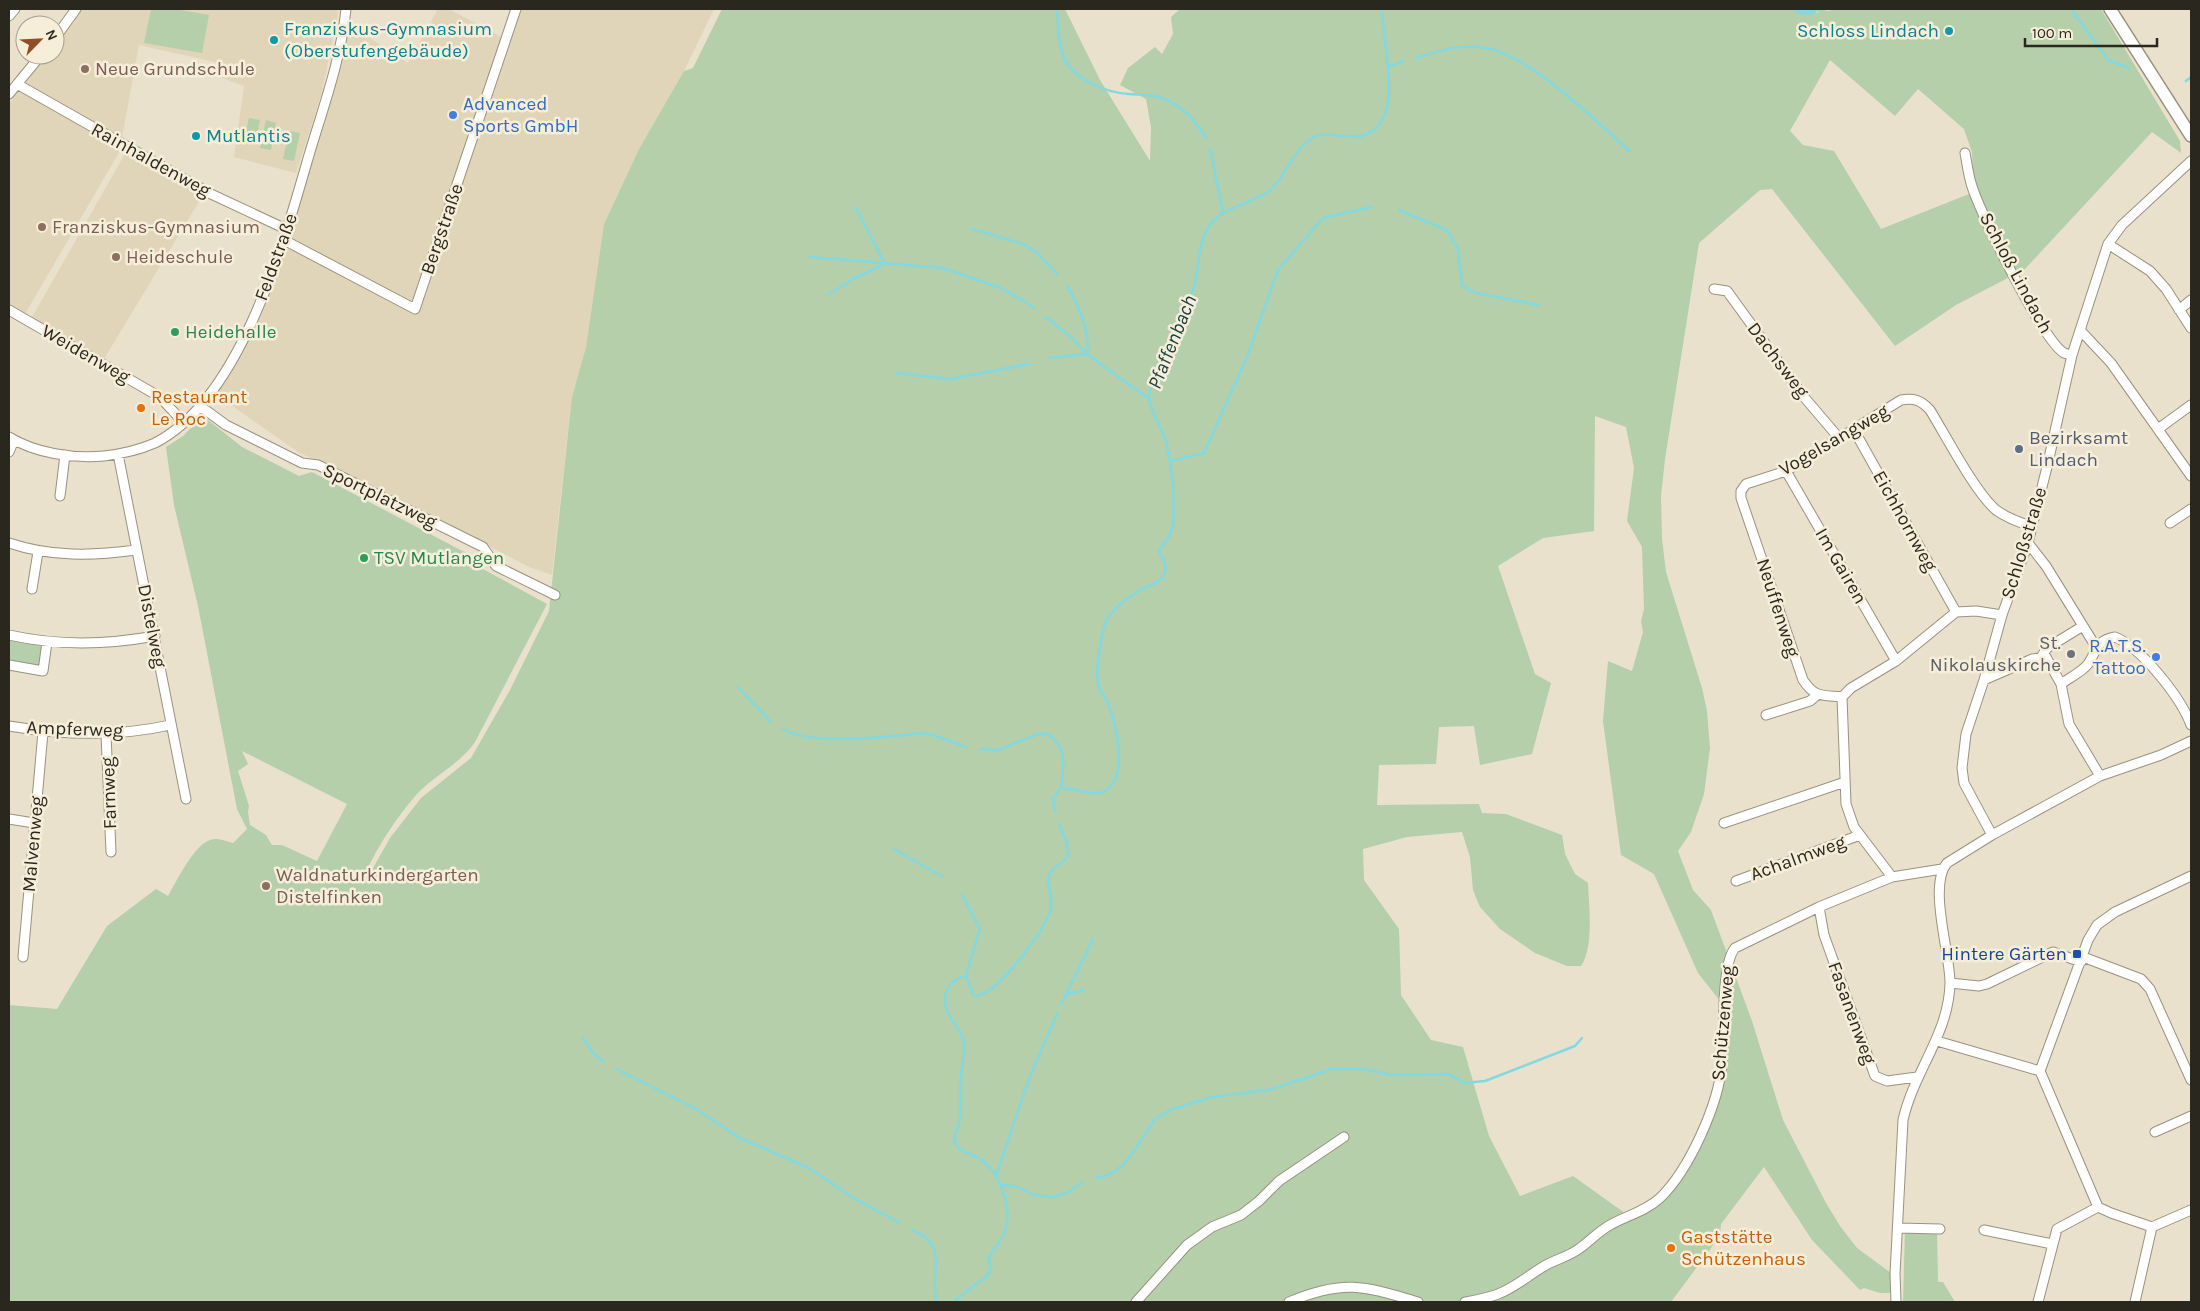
<svg xmlns="http://www.w3.org/2000/svg" width="2200" height="1311" viewBox="0 0 2200 1311" font-family="Karla,sans-serif">
	<style>
		.built { fill: #e0d5b9 }
		.green { fill: #b4cfa9; fill-rule: evenodd }
		.water { fill: #82d9e1 }
		.lines { fill: none; stroke-linecap: round; stroke-linejoin: round }
		.stream { stroke: #82d9e1; stroke-width: 2.5 }
		.street-casing { stroke: #9a927f; stroke-width: 11 }
		.secondary-casing { stroke: #9a927f; stroke-width: 14 }
		.street { stroke: #fff; stroke-width: 9 }
		.secondary { stroke: #fff; stroke-width: 11 }
		.culture-dot { fill: #0f9aa8; stroke: #f7eed9; stroke-width: 2 }
		.education-dot { fill: #8d6e63; stroke: #f7eed9; stroke-width: 2 }
		.shop-dot { fill: #3f7fe0; stroke: #f7eed9; stroke-width: 2 }
		.leisure-dot { fill: #2e9e5b; stroke: #f7eed9; stroke-width: 2 }
		.food-dot { fill: #e8710a; stroke: #f7eed9; stroke-width: 2 }
		.service-dot { fill: #5c6f8a; stroke: #f7eed9; stroke-width: 2 }
		.worship-dot { fill: #6b7280; stroke: #f7eed9; stroke-width: 2 }
		.transit-dot { fill: #1a4fb4; stroke: #f7eed9; stroke-width: 2 }
		.labels { text-anchor: middle; dominant-baseline: central; stroke-width: 5; stroke-linejoin: round; paint-order: stroke }
		.culture-label { font-size: 19px; fill: #0d838f; stroke: #f7eed9; text-anchor: start }
		.education-label { font-size: 19px; fill: #785e54; stroke: #f7eed9; text-anchor: start }
		.shop-label { font-size: 19px; fill: #366cbe; stroke: #f7eed9; text-anchor: start }
		.street-label { font-size: 19px; fill: #2a271f; stroke: #f7eed9 }
		.leisure-label { font-size: 19px; fill: #27864d; stroke: #f7eed9; text-anchor: start }
		.food-label { font-size: 19px; fill: #c56008; stroke: #f7eed9; text-anchor: start }
		.service-label { font-size: 19px; fill: #4e5e75; stroke: #f7eed9; text-anchor: start }
		.worship-label { font-size: 19px; fill: #5b616d; stroke: #f7eed9; text-anchor: end }
		.transit-label { font-size: 19px; fill: #164399; stroke: #f7eed9; text-anchor: end }
		.water-label { font-size: 20px; font-style: italic; fill: #143e41; stroke: #f7eed9 }
	</style>
	<rect width="100%" height="100%" fill="#e9e1cc"/>
	<path class="built" d="M80,9H339L322,92L296,173L234,157L244,86L222,78L224,64L139,45L122,137L26,83L46,55H55V43Z
		M438,9H449L503,38L514,9H714L684,71L639,149L604,224L586,347L572,397L552,575L529,567L407,503L298,452L218,396L229,365L268,280L345,22L408,63Z
		M19,90L121,149L25,314L9,305V104Z
		M126,152L203,195L104,359L31,319Z"/>
	<path class="green" d="M151,9H175L209,15L202,53L144,43Z
		M722,9H1065L1100,80L1150,161L1151,127L1146,99L1120,85L1128,68L1155,47L1162,54L1173,34L1171,17L1180,9H1796V10L1817,13L1819,9L1829,11L1834,9H2101L2180,141L2181,153L2152,132L2025,269L1956,305L1895,346L1772,189L1760,190L1699,243L1665,459L1661,496L1662,539L1666,572L1702,688L1707,711L1710,748L1704,794L1691,832L1678,851L1693,890L1711,910L1752,1021L1783,1120L1826,1203L1840,1226L1857,1248L1891,1273L1890,1293H1880L1864,1288L1860,1290L1812,1240L1764,1167L1721,1224L1720,1236L1671,1302H9V1005L57,1009L107,926L156,889L168,896C177,881 193,846 210,840C218,837 225,841 233,843L247,829L237,809L198,606L174,505L166,447L183,436L203,416L242,447L299,476L312,472L470,555L468,561L547,604L475,742C460,764 435,775 417,794C394,820 379,845 364,875L368,877L390,838L421,798L471,758L510,690L549,611L572,397L586,347L604,224L639,149L684,71L693,68ZM1830,60L1895,116L1918,89L1964,129L1972,152L1974,192L1881,229L1834,151L1803,145L1790,131ZM1595,416L1626,427L1634,468L1627,521L1642,547L1644,609L1641,621L1643,632L1632,671L1608,661L1603,721L1621,855L1654,874L1698,973L1724,1006L1718,1087L1680,1173L1644,1209L1629,1216L1573,1176L1520,1196L1489,1136L1463,1047L1431,1040L1401,995L1399,929L1364,880L1363,849L1407,837L1462,832L1470,857L1473,890L1480,907L1500,929L1535,953L1567,966H1581C1594,947 1589,906 1588,883L1575,874L1565,854L1562,835L1506,814L1482,813L1479,804L1377,805L1379,765L1436,764L1439,727L1474,726L1480,765L1532,754L1551,683L1535,674L1498,566L1543,538L1594,531ZM242,751L347,804L317,861L282,845H272L266,835L250,825L248,812L249,806L238,771L248,764Z
		M249,118L260,120L256,139L245,136Z
		M266,120L276,123L271,150L260,148Z
		M289,131L300,133L294,161L283,159Z
		M9,640L43,646L40,666L9,661Z
		M1905,1230H1937L1938,1282H1943L1955,1302H1903Z"/>
	<path class="water" d="M1796,9H1819C1814,17 1805,15 1796,13Z"/>
	<g class="lines">
		<path class="stream" d="M1057,9C1058,25 1058,42 1064,58C1074,80 1105,92 1128,94C1138,95 1148,94 1158,97C1180,103 1195,119 1206,138
			M2071,9L2108,60L2129,68
			M1416,58C1437,51 1457,45 1480,47C1527,51 1594,120 1630,151
			M1389,67L1403,61
			M2186,81L2191,77
			M1210,149L1223,212
			M1399,210L1447,230L1458,249L1462,286L1476,293L1539,305
			M972,229L1023,244L1036,252L1058,275
			M810,257L943,268L1001,288L1035,308
			M829,294L855,278L885,264L856,208
			M1046,317L1072,338L1087,354L1149,399
			M1050,358L1087,354C1090,332 1079,305 1067,286
			M896,373L951,379L1029,364
			M1171,461L1204,453L1247,357L1278,270L1323,218L1372,207
			M738,687L771,722
			M783,729C813,747 888,736 924,733L936,736L966,747
			M981,749L998,750L1038,734H1048C1068,749 1064,766 1061,788
			M1055,811L1053,798L1061,788C1075,787 1095,798 1105,791C1129,777 1116,722 1107,701C1104,696 1100,690 1098,684C1095,672 1101,637 1105,624C1109,611 1126,599 1137,592C1145,586 1161,584 1165,573C1168,566 1162,558 1159,552C1162,545 1165,542 1169,536C1179,521 1171,454 1164,436C1161,427 1149,407 1149,398C1149,392 1152,385 1154,380C1163,348 1183,322 1193,290C1199,270 1197,247 1208,228C1220,207 1249,205 1268,192C1285,180 1292,149 1314,137C1328,130 1346,140 1362,136C1408,123 1381,42 1382,9
			M894,849L943,877
			M962,895L980,929L966,975
			M1066,995L1084,990
			M1061,1005L1093,939
			M583,1038L594,1054L604,1062
			M616,1069L698,1110L740,1138L809,1168L857,1200L900,1223
			M996,1176L1029,1079L1057,1014
			M1096,1178L1109,1175L1123,1165L1135,1150L1154,1120L1170,1110L1212,1097L1269,1090L1332,1069H1363L1392,1075L1449,1074L1464,1083L1485,1081L1575,1046L1582,1038
			M1001,1185L1016,1186L1033,1195L1053,1197L1067,1193L1082,1183
			M912,1230C952,1246 928,1273 937,1302
			M953,1302L988,1275L991,1270L988,1258C995,1249 1003,1239 1006,1228C1011,1206 1001,1174 982,1160C974,1154 956,1152 955,1141C954,1134 959,1126 960,1119C962,1105 960,1091 961,1077C961,1067 966,1053 964,1043C962,1027 943,1015 945,998C947,984 954,979 966,976L974,996C995,998 1047,928 1051,909C1054,897 1046,886 1049,875C1052,867 1064,863 1068,856L1067,842L1059,824"/>
		<defs>
			<path id="street" d="M9,16L15,9
				M55,38L76,9
				M17,84L211,194L288,230
				M9,94L41,55
				M1965,153C1967,163 1968,173 1971,183C1978,210 2043,341 2064,353C2066,354 2069,354 2072,355
				M284,240L415,309L516,9
				M2108,244L2150,271L2166,289L2191,328
				M1714,289L1727,291L1804,397L1839,438
				M9,310L160,397L183,422
				M2179,310L2191,300
				M2080,330L2111,363L2191,476
				M200,406L226,425L302,463L318,465L483,547L496,566L555,595
				M2158,429L2191,405
				M1854,430L1956,612
				M9,437C35,453 73,459 104,456C121,454 139,450 155,443C241,399 284,242 309,155C323,108 341,59 346,9
				M9,452L14,440
				M118,454L186,799
				M1786,471L1896,661
				M60,496L65,455
				M2170,523L2191,509
				M9,543C51,557 92,556 136,550
				M2028,543L2046,566L2096,647
				M32,589L38,552
				M9,635C58,646 106,645 155,636
				M2041,657L2047,648L2083,626
				M9,665L43,671L47,642
				M1984,680L2032,659L2046,657L2061,684L2069,724L2100,776
				M2061,684C2069,678 2082,672 2088,664C2097,651 2095,641 2115,637C2142,648 2181,698 2191,725
				M1842,697C1822,695 1815,698 1803,680L1741,498V491L1746,484L1786,471L1901,400C1914,398 1921,400 1930,410C1946,436 1975,492 1996,510C2007,518 2018,522 2031,526
				M1766,715L1810,701L1817,695
				M9,726C62,735 117,737 170,725
				M106,734L111,852
				M9,819L34,823
				M1724,823L1845,782
				M1992,835L1964,783L1962,768L1966,734L1984,680L2002,615L2028,543L2047,467L2072,355L2108,244L2122,225L2191,161
				M1892,877L1854,827L1846,804L1842,697L1851,688L1896,661L1956,612L1976,611L2002,615
				M1736,881L1860,835
				M1819,907L1824,935L1875,1076L1887,1081L1917,1077
				M23,957L43,732
				M2083,957L2141,979L2150,989L2191,1080
				M1950,983L1979,986L1987,984L2053,952L2081,962
				M1937,1041L2040,1071
				M2040,1071L2088,940L2097,925L2115,912L2191,876
				M2040,1071L2098,1207L2111,1213L2152,1227L2191,1210
				M2155,1132L2191,1116
				M1898,1228L1940,1229
				M1984,1230L2052,1244
				M1136,1302L1187,1245L1212,1227L1241,1215L1259,1201L1279,1181L1344,1137
				M1289,1302C1344,1279 1364,1286 1418,1302
				M1465,1302C1476,1300 1488,1298 1498,1294C1516,1287 1530,1274 1546,1265C1557,1259 1570,1256 1580,1248C1590,1241 1599,1231 1610,1225C1626,1216 1646,1211 1660,1198C1689,1170 1719,1104 1722,1063C1725,1037 1720,966 1735,948L1819,907L1892,877L1942,869
				M1896,1302L1895,1274L1903,1120C1914,1071 1949,1034 1950,983C1950,952 1928,886 1947,863L1992,835L2100,776L2161,755L2191,741
				M2038,1302L2057,1229L2098,1207
				M2135,1302L2152,1227"/>
			<path id="secondary" d="M2110,9L2191,136"/>
		</defs>
		<use href="#street" class="street-casing"/>
		<use href="#secondary" class="secondary-casing"/>
		<use href="#street" class="street"/>
		<use href="#secondary" class="secondary"/>
	</g>
	<g class="culture-dot">
		<circle cx="1949" cy="31" r="5"/>
		<circle cx="274" cy="40" r="5"/>
		<circle cx="196" cy="136" r="5"/>
	</g>
	<g class="education-dot">
		<circle cx="85" cy="69" r="5"/>
		<circle cx="42" cy="227" r="5"/>
		<circle cx="116" cy="257" r="5"/>
		<circle cx="266" cy="886" r="5"/>
	</g>
	<g class="shop-dot">
		<circle cx="453" cy="115" r="5"/>
		<circle cx="2156" cy="657" r="5"/>
	</g>
	<g class="leisure-dot">
		<circle cx="175" cy="332" r="5"/>
		<circle cx="364" cy="558" r="5"/>
	</g>
	<g class="food-dot">
		<circle cx="141" cy="408" r="5"/>
		<circle cx="1671" cy="1248" r="5"/>
	</g>
	<circle class="service-dot" cx="2019" cy="449" r="5"/>
	<circle class="worship-dot" cx="2071" cy="654" r="5"/>
	<rect class="transit-dot" x="2072" y="949" width="10" height="10" rx="2.5"/>
	<g class="labels">
		<g class="culture-label">
			<text x="284" y="29">Franziskus-Gymnasium<tspan x="284" dy="22">(Oberstufengebäude)</tspan></text>
			<text x="1939" y="31" text-anchor="end">Schloss Lindach</text>
			<text x="206" y="136">Mutlantis</text>
		</g>
		<g class="education-label">
			<text x="95" y="69">Neue Grundschule</text>
			<text x="52" y="227">Franziskus-Gymnasium</text>
			<text x="126" y="257">Heideschule</text>
			<text x="276" y="875">Waldnaturkindergarten<tspan x="276" dy="22">Distelfinken</tspan></text>
		</g>
		<g class="shop-label">
			<text x="463" y="104">Advanced<tspan x="463" dy="22">Sports GmbH</tspan></text>
			<text x="2146" y="646" text-anchor="end">R.A.T.S.<tspan x="2146" dy="22">Tattoo</tspan></text>
		</g>
		<g class="street-label">
			<text transform="translate(151 160) rotate(29)">Rainhaldenweg</text>
			<text transform="translate(442 229) rotate(-71)">Bergstraße</text>
			<text transform="translate(276 257) rotate(-70)">Feldstraße</text>
			<text transform="translate(2016 273) rotate(62)">Schloß Lindach</text>
			<text transform="translate(86 354) rotate(30)">Weidenweg</text>
			<text transform="translate(1778 360) rotate(53)">Dachsweg</text>
			<text transform="translate(1834 440) rotate(-30)">Vogelsangweg</text>
			<text transform="translate(380 496) rotate(26)">Sportplatzweg</text>
			<text transform="translate(1905 521) rotate(61)">Eichhornweg</text>
			<text transform="translate(2024 543) rotate(-73)">Schloßstraße</text>
			<text transform="translate(1841 566) rotate(60)">Im Gairen</text>
			<text transform="translate(1778 608) rotate(72)">Neuffenweg</text>
			<text transform="translate(152 626) rotate(79)">Distelweg</text>
			<text transform="translate(75 729) rotate(2)">Ampferweg</text>
			<text transform="translate(109 793) rotate(-92)">Farnweg</text>
			<text transform="translate(33 844) rotate(-85)">Malvenweg</text>
			<text transform="translate(1798 858) rotate(-20)">Achalmweg</text>
			<text transform="translate(1852 1013) rotate(70)">Fasanenweg</text>
			<text transform="translate(1723 1023) rotate(-85)">Schützenweg</text>
		</g>
		<g class="leisure-label">
			<text x="185" y="332">Heidehalle</text>
			<text x="374" y="558">TSV Mutlangen</text>
		</g>
		<g class="food-label">
			<text x="151" y="397">Restaurant<tspan x="151" dy="22">Le Roc</tspan></text>
			<text x="1681" y="1237">Gaststätte<tspan x="1681" dy="22">Schützenhaus</tspan></text>
		</g>
		<g class="service-label">
			<text x="2029" y="438">Bezirksamt<tspan x="2029" dy="22">Lindach</tspan></text>
		</g>
		<g class="worship-label">
			<text x="2061" y="643">St.<tspan x="2061" dy="22">Nikolauskirche</tspan></text>
		</g>
		<g class="transit-label">
			<text x="2067" y="954">Hintere Gärten</text>
		</g>
		<g class="water-label">
			<text transform="translate(1172 342) rotate(-68)">Pfaffenbach</text>
		</g>
	</g>
	<rect width="2200" height="1311" fill="none" stroke="#2a271f" stroke-width="20"/>
	<g transform="translate(40 40) rotate(66)"><circle r="24" fill="#f7eed9" stroke="#a59e8f"/>
	<path d="M0-4L9 19L0 12L-9 19Z" fill="#934c28"/>
	<text y="-8" font-size="14" font-weight="bold" text-anchor="middle" fill="#2a271f">N</text>
	</g>
	<path d="M2025 38v8h132v-8" fill="none" stroke="#2a271f" stroke-width="2.5"/>
	<text x="2032" y="38" font-size="15" fill="#2a271f" stroke="#f7eed9" stroke-width="4" paint-order="stroke">100 m</text>
</svg>
